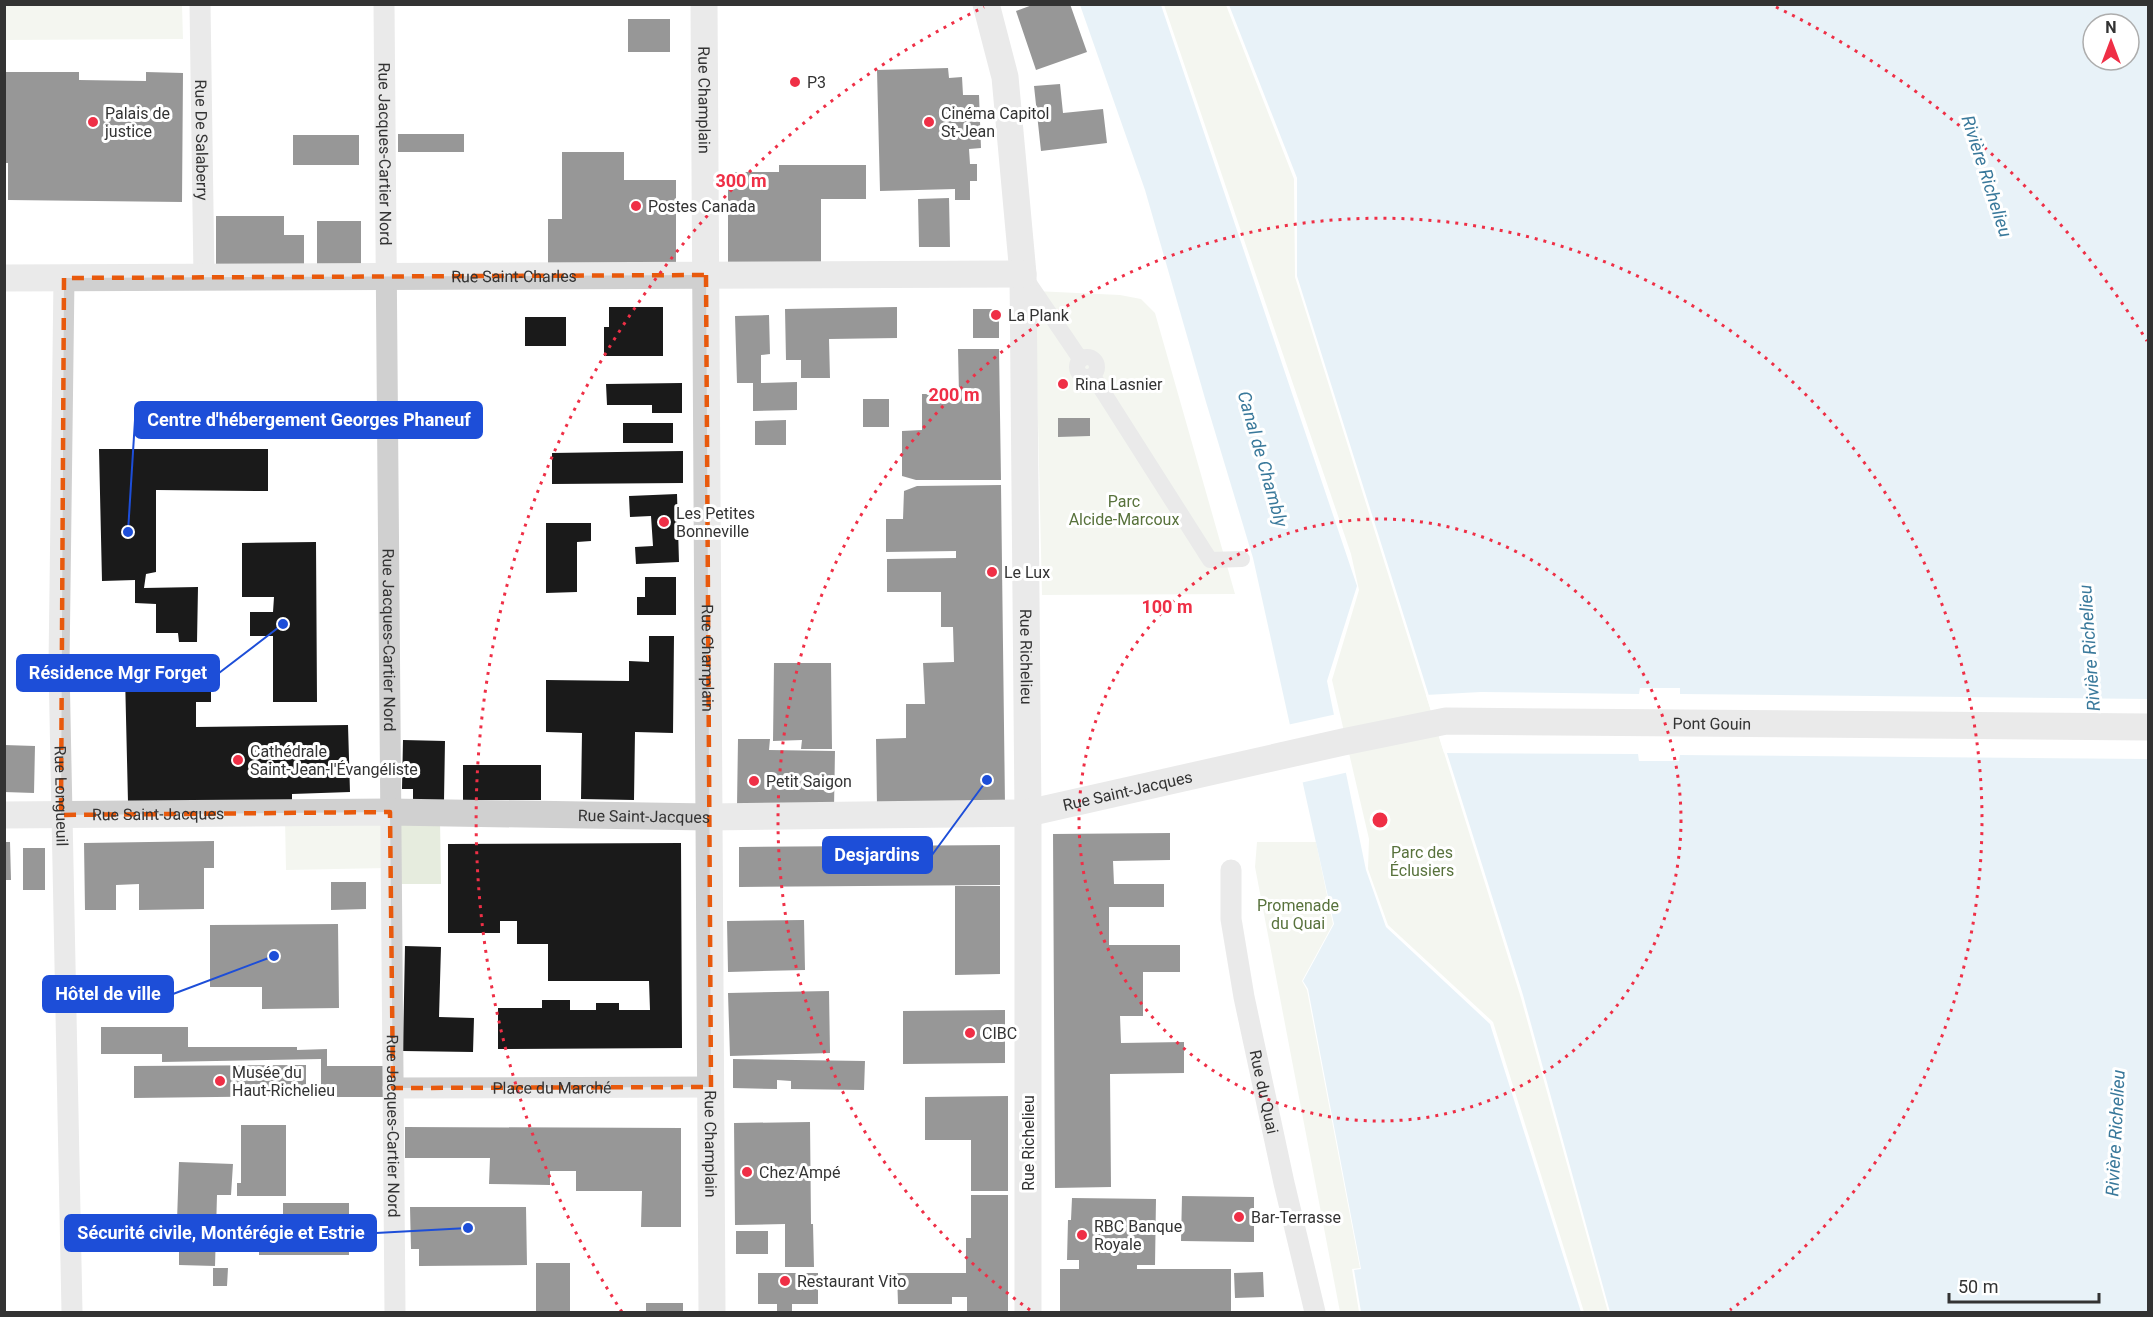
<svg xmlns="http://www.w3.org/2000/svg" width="2153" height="1317" viewBox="0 0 2153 1317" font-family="Roboto,sans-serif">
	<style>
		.green { fill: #e6ecde }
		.water { fill: #cde3ef; fill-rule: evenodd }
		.pier { fill: #fff }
		.building { fill: #1a1a1a }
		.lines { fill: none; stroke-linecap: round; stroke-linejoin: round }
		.pedestrian { stroke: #d0d0d0; stroke-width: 16 }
		.minor { stroke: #d0d0d0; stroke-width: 21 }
		.tertiary { stroke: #d0d0d0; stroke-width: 27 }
		.marked { fill: none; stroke: #e8590c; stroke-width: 4.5; stroke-dasharray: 12 8; stroke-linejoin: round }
		.ring { fill: none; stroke: #ef2f46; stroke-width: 3; stroke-dasharray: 3 6 }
		.poi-dot { fill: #ef2f46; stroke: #fff; stroke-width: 2 }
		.labels { text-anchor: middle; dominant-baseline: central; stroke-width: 6; stroke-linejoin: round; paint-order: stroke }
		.poi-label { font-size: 16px; fill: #333; stroke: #fff; text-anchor: start }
		.street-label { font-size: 16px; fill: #333; stroke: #fff }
		.park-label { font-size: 16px; fill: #58723c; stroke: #fff }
		.water-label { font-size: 18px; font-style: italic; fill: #3a799b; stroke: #fff }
		.centre { fill: #ef2f46; stroke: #fff; stroke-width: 3 }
		.ring-label { font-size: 18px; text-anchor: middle; font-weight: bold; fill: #ef2f46; stroke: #fff; stroke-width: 6; stroke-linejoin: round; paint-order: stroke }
		.leader { fill: none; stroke: #1d4ed8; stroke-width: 2 }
		.callout-dot { fill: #1d4ed8; stroke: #fff; stroke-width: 2 }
		.callout { fill: #1d4ed8; stroke: #1d4ed8; stroke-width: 2 }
		.callout-label { font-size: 18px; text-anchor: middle; font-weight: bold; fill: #fff }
	</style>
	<rect width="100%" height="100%" fill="#fff"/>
	<path class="green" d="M4,5H182L183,39L5,40Z
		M1164,5H1226L1294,179L1295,277L1521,998L1608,1312H1584L1493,1022L1388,925L1368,869L1369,839L1332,680L1359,590L1351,554Z
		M1035,291L1120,295L1141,299L1155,313L1235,594L1042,595Z
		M386,818L388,868L286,870L285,819Z
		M397,820H440L441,884H397Z
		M1257,842H1316L1333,924L1302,981L1307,990L1360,1268L1352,1269L1359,1312H1340L1255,867Z"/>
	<path class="water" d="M1080,5H1161L1357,586L1327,681L1366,870L1386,927L1490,1024L1581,1312H1361L1354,1270L1361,1269L1308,989L1303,981L1334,924L1253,558L1206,402L1145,190Z
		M1229,5H2148V1312H1610L1523,995L1297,276V178ZM2093,24H2129V60H2093Z"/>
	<path class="pier" d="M1640,688H1680V694L2148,699V759L1680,755L1679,761H1639L1638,754L1444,753L1426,695L1481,692L1639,694Z
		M1337,714L1349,772L1300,783L1287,725Z"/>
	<path class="building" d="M1035,4H1070L1087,52L1036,70L1016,11Z
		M628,19H670V52H628Z
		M948,68L949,78L962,77L963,95H979L981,148L969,149L970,164H977V181H970V200H955V189L880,191L877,70Z
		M4,72H79V80L146,81V72L183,73L182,202L8,200V163H4Z
		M1060,84L1063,113L1103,109L1107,143L1041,151L1034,86Z
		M398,134H464V152H398Z
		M293,135H359V165H293Z
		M562,152H624V180H676V264L548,263V219H562Z
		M779,165H866V199H821V265H728V172H779Z
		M949,198L950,247H919L918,199Z
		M216,216H284V235H304V272H216Z
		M317,221H361V273H317Z
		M609,307H663V356H604V327H609Z
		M897,307V338L829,339L830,378H801V360H786L785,309Z
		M973,309H999V338H973Z
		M769,315L770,354L761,355V383L797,382V410L753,411V383H737L735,316Z
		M525,317H566V346H525Z
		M958,349H999L1001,480H916L902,476V431L922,430V394H959Z
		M682,383V413H652V405H607L606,384Z
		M863,399H889V427H863Z
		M1058,418H1090V436L1058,437Z
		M786,420V445H755V421Z
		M623,423H673V443H623Z
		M99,449H268V491L156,490V572L146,574L144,588L198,587L197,642H179L178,633H156V604L135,603V580L102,581Z
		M683,451V483L552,484V453Z
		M1001,485L1005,805L877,806L876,739L906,738V704H925L923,663L954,662L953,627H941V592H887V559L956,558V551L886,552V519H903L904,491L917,486Z
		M677,494L679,562L636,564L635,547L653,546L651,516L630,517L629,496Z
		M546,523H591V541L577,542V592L546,593Z
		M316,542L317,702H273V636H250V612H273L274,597H242V543Z
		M645,577H676V615H637V597H645Z
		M649,636H674L673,733L635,732L634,800L581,799L582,733L546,732V680L629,681V661L649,662Z
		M774,663H831L832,749H801L802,740L773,741Z
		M125,675H211V702H196V727L348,725L350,792L292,794V802H128Z
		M738,739H770L769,750L835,751L834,808L769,807L770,791L769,807L737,806Z
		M403,740L445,741L444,801H413V789H402Z
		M4,745L35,746L34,793L4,792Z
		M463,765H541V800H463Z
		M1170,833V860L1113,861L1114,884H1164V907H1109V945H1180V972H1143V1016H1120L1121,1043L1184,1042V1073L1110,1074L1111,1187L1055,1188L1053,834Z
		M214,841V868H204V909L139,910V884L116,885V910H85L84,843Z
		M4,842H10L11,880H4Z
		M681,843L682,1048L498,1049V1008H542V1000H570V1010H596V1003H619V1010H650L649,981H548V944H517V921H500V933H448V844Z
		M1000,845V885L739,887V847Z
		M23,848H45V890H23Z
		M331,882H366V909L331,910Z
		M955,886H1000V974L955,975Z
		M804,920L805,970L728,972L727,921Z
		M338,924L339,1008L262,1009V987H210V925Z
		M405,946L441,947L439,1017L474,1018L473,1052L403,1051Z
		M829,991L830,1053L730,1056L728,993Z
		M1005,1010V1063L903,1064V1011Z
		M101,1027H188V1047H297V1050L327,1049V1066H386V1097H321V1059L162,1062V1054H101Z
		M733,1059L865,1061L864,1090L791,1089V1081L777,1080V1089L733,1088Z
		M306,1065V1096L134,1098V1066Z
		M1008,1096V1191H971V1140H925V1097Z
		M810,1122L811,1224H813L814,1267H785V1224L735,1225L734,1123Z
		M241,1125H286V1196H237V1183H241Z
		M405,1127L681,1128V1227H641L642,1191H576V1171H550V1185L489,1184L490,1158H405Z
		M179,1162L233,1164L231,1195H217L215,1266L179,1265V1242L168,1241L169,1220L177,1221Z
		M971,1195H1008V1312H967V1297H952V1304H898L897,1273H966V1238H971Z
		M1182,1196L1254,1197V1242L1181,1241Z
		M1072,1198L1156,1199L1155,1265H1137V1269H1231V1312H1060V1269H1079V1260H1067L1068,1220H1071Z
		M283,1203H349V1255H259V1231H283Z
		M410,1207H526L527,1265L419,1266V1249H411Z
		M736,1231H768V1254H736Z
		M536,1263H570V1312H536Z
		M213,1268H228L227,1286H213Z
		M1263,1272L1264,1297L1235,1298L1234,1273Z
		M758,1273H818V1304H792V1311H777V1304H758Z
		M646,1303H683V1312H646Z"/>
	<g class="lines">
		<path class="pedestrian" d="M1024,276L1081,360
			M1077 367a10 10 0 1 1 20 0a10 10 0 1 1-20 0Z
			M1093,376L1210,560L1242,559"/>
		<g class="minor">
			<path id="s1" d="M200,4L204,277"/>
			<path id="s2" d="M384,4L395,1312"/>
			<path id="s3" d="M64,278L59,666L72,1312"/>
			<path id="s4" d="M1231,870V919L1244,997L1284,1183L1315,1312"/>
			<path id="s5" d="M393,1088L711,1087"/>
		</g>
		<g class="tertiary">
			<path id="s6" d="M704,4L712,1312"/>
			<path id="s7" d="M986,4L1005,77L1023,274L1028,813V1312"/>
			<path id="s8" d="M4,278L1023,274"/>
			<path id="s9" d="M4,815L390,812L709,817L1028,813L1343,742L1446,721L2148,727"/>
		</g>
	</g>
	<path d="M0 0H2153V1317H0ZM706,275L711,1087L393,1088L390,812L61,815L64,278Z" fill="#fff" fill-opacity=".55" fill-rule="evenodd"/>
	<path class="marked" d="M706,275L711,1087L393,1088L390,812L61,815L64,278Z"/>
	<g class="ring">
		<circle cx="1380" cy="820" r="301"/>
		<path d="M1030 1310A602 602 0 1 1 1730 1310"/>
		<path d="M622 1312A904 904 0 0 1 984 7M1776 7A904 904 0 0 1 2147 341"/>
	</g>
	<g class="poi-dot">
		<circle cx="795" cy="82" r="6"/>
		<circle cx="93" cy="122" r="6"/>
		<circle cx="929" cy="122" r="6"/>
		<circle cx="636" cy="206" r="6"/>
		<circle cx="996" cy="315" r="6"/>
		<circle cx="1063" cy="384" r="6"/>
		<circle cx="664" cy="522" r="6"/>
		<circle cx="992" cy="572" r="6"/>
		<circle cx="238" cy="760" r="6"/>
		<circle cx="754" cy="781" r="6"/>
		<circle cx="970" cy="1033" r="6"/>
		<circle cx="220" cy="1081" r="6"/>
		<circle cx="747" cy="1172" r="6"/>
		<circle cx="1239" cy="1217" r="6"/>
		<circle cx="1082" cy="1235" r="6"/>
		<circle cx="785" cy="1281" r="6"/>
	</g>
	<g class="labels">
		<g class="poi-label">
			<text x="807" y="82">P3</text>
			<text x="105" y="113">Palais de<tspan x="105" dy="18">justice</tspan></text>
			<text x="941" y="113">Cinéma Capitol<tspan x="941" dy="18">St-Jean</tspan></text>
			<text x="648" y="206">Postes Canada</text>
			<text x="1008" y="315">La Plank</text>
			<text x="1075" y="384">Rina Lasnier</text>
			<text x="676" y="513">Les Petites<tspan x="676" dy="18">Bonneville</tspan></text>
			<text x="1004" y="572">Le Lux</text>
			<text x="250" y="751">Cathédrale<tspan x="250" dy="18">Saint-Jean-l'Évangéliste</tspan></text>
			<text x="766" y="781">Petit Saigon</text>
			<text x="982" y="1033">CIBC</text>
			<text x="232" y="1072">Musée du<tspan x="232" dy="18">Haut-Richelieu</tspan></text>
			<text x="759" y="1172">Chez Ampé</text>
			<text x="1251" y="1217">Bar-Terrasse</text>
			<text x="1094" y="1226">RBC Banque<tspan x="1094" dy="18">Royale</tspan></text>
			<text x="797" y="1281">Restaurant Vito</text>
		</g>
		<g class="street-label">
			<text stroke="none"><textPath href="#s6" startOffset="96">Rue Champlain</textPath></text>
			<text stroke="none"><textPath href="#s1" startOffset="136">Rue De Salaberry</textPath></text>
			<text stroke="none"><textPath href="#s2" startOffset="150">Rue Jacques-Cartier Nord</textPath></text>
			<text stroke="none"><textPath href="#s8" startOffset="510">Rue Saint-Charles</textPath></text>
			<text stroke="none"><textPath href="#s2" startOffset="636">Rue Jacques-Cartier Nord</textPath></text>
			<text stroke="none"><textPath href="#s7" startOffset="656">Rue Richelieu</textPath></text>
			<text stroke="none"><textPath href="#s6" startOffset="654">Rue Champlain</textPath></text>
			<text stroke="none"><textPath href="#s9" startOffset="1718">Pont Gouin</textPath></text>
			<text stroke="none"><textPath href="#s9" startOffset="1126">Rue Saint-Jacques</textPath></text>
			<text stroke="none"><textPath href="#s3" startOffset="518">Rue Longueuil</textPath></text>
			<text stroke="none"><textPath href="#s9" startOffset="154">Rue Saint-Jacques</textPath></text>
			<text stroke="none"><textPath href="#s9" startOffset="640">Rue Saint-Jacques</textPath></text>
			<text stroke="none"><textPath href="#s5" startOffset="159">Place du Marché</textPath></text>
			<text stroke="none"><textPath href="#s4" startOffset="225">Rue du Quai</textPath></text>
			<text stroke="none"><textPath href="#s2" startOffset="1122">Rue Jacques-Cartier Nord</textPath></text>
			<text transform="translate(1028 1143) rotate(-90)">Rue Richelieu</text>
			<text stroke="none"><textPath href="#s6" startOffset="1140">Rue Champlain</textPath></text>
		</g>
		<g class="park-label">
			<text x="1124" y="501">Parc<tspan x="1124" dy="18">Alcide-Marcoux</tspan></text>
			<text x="1422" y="852">Parc des<tspan x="1422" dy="18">Éclusiers</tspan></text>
			<text x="1298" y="905">Promenade<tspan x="1298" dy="18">du Quai</tspan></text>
		</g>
		<g class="water-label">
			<text transform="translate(1987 176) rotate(72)">Rivière Richelieu</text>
			<text transform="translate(1263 459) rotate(74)">Canal de Chambly</text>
			<text transform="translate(2089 648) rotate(-94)">Rivière Richelieu</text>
			<text transform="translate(2115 1133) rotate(-87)">Rivière Richelieu</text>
		</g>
	</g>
	<circle cx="1380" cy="820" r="9" class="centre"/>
	<g class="ring-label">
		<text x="741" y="187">300 m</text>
		<text x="954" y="401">200 m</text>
		<text x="1167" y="613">100 m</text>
	</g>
	<path class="leader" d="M128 532L135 420M283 624L219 673M987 780L932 855M274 956L173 994M468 1228L376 1233"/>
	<g class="callout-dot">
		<circle cx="128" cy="532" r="6"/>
		<circle cx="283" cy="624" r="6"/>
		<circle cx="987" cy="780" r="6"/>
		<circle cx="274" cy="956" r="6"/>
		<circle cx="468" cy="1228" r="6"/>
	</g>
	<g class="callout">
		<rect x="135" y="402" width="347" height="36" rx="6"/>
		<rect x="17" y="655" width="202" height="36" rx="6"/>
		<rect x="823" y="837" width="109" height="36" rx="6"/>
		<rect x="43" y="976" width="130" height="36" rx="6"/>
		<rect x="65" y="1215" width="311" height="36" rx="6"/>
	</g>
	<g class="callout-label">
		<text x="309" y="426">Centre d'hébergement Georges Phaneuf</text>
		<text x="118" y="679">Résidence Mgr Forget</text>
		<text x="877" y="861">Desjardins</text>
		<text x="108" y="1000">Hôtel de ville</text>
		<text x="221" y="1239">Sécurité civile, Montérégie et Estrie</text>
	</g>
	<rect width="2153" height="1317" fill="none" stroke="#333333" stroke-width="12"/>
	<g transform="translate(2111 42)"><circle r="28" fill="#ffffff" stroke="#adadad" stroke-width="1.5"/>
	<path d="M0-4.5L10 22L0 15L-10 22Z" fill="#ef2f46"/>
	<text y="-9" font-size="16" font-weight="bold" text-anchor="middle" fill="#333333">N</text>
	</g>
	<path d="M1949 1293v9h150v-9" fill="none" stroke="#333333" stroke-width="3"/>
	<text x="1958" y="1293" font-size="18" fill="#333333" stroke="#ffffff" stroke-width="4.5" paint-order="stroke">50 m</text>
</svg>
